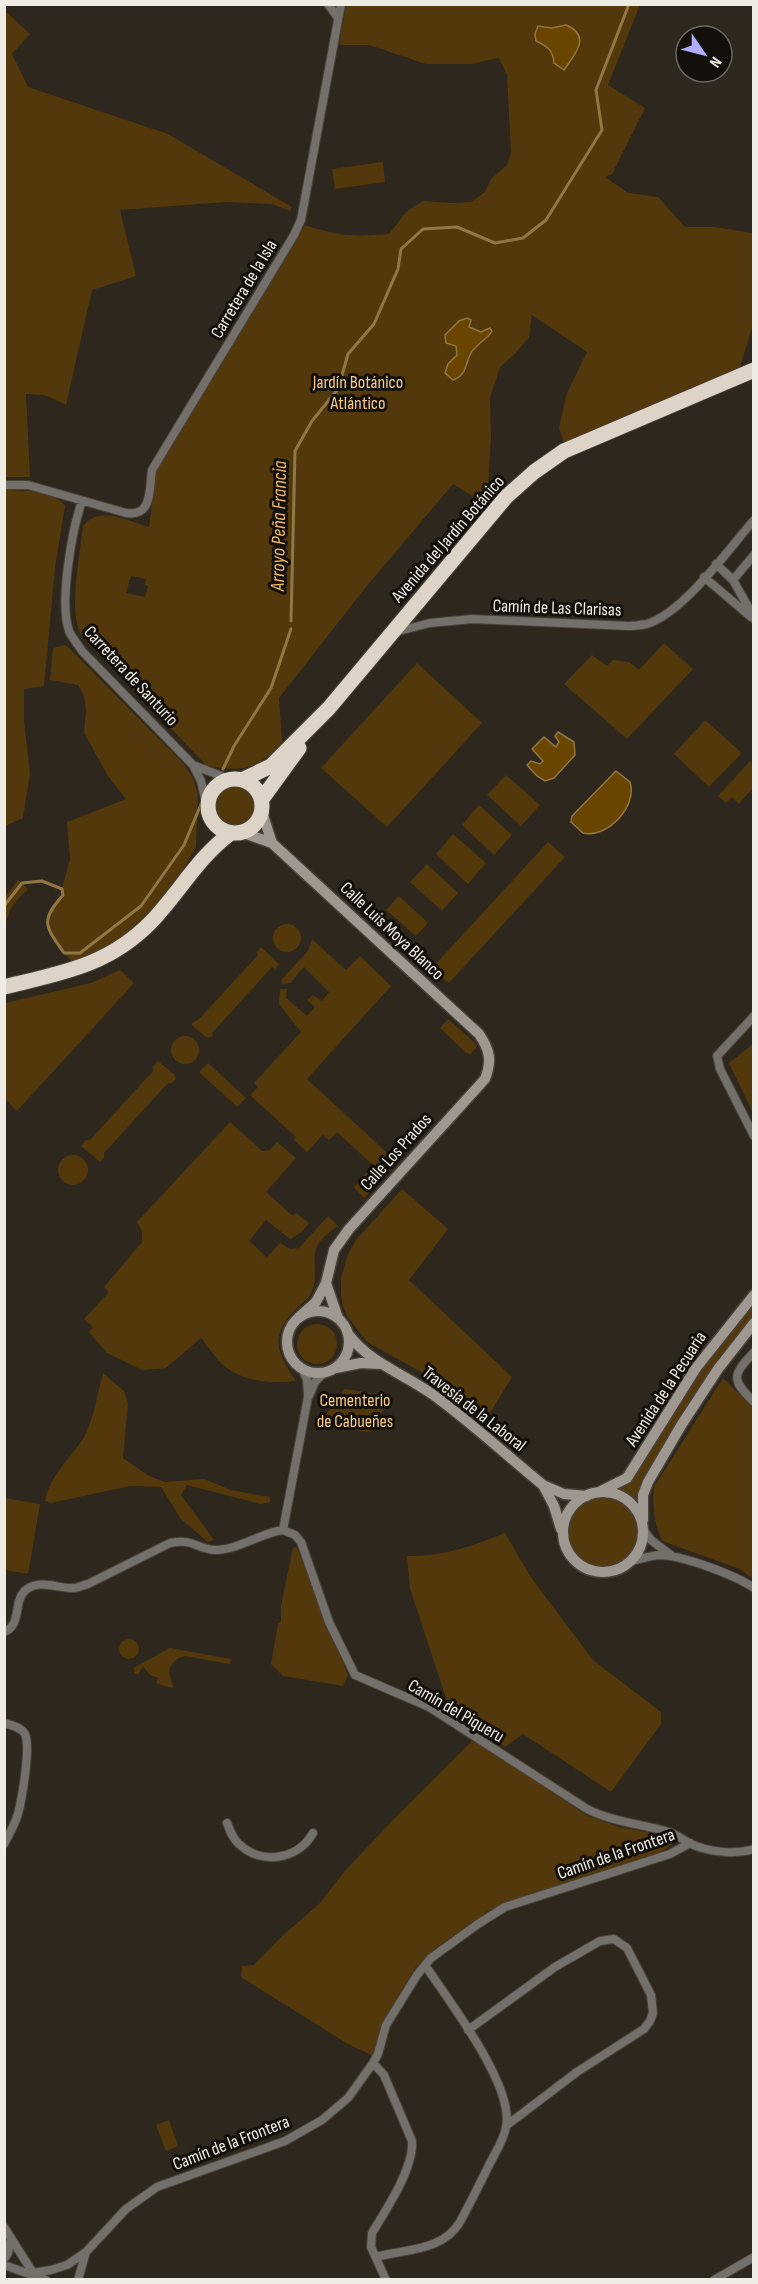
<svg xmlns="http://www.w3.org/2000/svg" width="758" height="2284" viewBox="0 0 758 2284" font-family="'Sofia Sans Condensed',sans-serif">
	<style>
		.green { fill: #53380c; fill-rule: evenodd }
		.water { fill: #694500; stroke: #917745; stroke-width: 1.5 }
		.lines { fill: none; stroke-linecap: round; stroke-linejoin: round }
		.stream { stroke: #917745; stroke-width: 3 }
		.street-casing { stroke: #484239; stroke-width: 10 }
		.secondary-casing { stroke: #484239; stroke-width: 13 }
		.highway-casing { stroke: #484239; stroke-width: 17 }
		.street { stroke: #736f6a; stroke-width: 8 }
		.secondary { stroke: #9e9890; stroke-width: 10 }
		.highway { stroke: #ddd3c7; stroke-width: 15 }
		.labels { text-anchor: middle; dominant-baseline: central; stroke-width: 6; stroke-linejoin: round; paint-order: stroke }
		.street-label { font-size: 18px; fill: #efebe5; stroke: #13100c }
		.park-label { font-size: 18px; fill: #f7ca8b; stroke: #13100c }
		.water-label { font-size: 20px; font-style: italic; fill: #f0b766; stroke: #13100c }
	</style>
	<rect width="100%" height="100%" fill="#2d271d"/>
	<path class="green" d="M346,5H640L608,85L645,108L612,174L605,177L628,193L658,197L685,227H715L753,233V324L740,367L564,443L559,428L567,393L587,352L532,315L529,337L515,354L500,367L490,398L491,437L488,487L479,500L453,484L366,587L279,698L282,742C258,770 241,773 206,765L81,635C68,611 80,555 83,526C99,505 128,521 149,527L156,472L305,225C338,236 354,237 389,234L407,211L423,201L451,203L471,202L485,192L491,179L507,165L511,153L507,75L499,58L471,64H426L369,45H339ZM566,25L554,56L546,45L538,26L552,28ZM131,576L146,579L145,585L148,586L145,597L126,593Z
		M4,10L30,34L12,54L28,87L168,134L292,207L290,211L272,204L226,202L120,210L136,276L92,290L66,405L45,395L26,394L30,477H5Z
		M383,162L385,182L335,189L332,169Z
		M5,490C21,490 56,491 65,506L55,568L44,686L24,689V721L30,774L23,818L5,826Z
		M664,643L693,669L627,739L564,684L592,655L607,666L613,660L629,662L639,670Z
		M66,645L182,762L193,778L198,794L196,847L181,873L157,904L122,937L74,964C63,951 39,929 50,909C53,904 59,899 63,895L62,889L70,859L67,822L126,799L108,776L84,733L86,711L84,696L78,685L50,680L53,648Z
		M417,663L482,723L387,827L321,768Z
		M705,720L742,753L709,787L674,754Z
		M750,761L753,764V788L739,804L732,797L726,803L718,796Z
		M506,775L540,805L521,826L487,795Z
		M208 805a27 27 0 1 1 54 0a27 27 0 1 1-54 0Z
		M479,805L512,835L494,855L462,825Z
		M453,834L486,863L468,884L436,854Z
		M548,842L565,857L449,983L432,968Z
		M427,864L458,893L442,911L410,882Z
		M18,880L28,889C15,901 7,911 5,928V897Z
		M399,896L428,923L416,936L386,910Z
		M273 938a14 14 0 1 1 28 0a14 14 0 1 1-28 0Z
		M312,939L346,970L360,956L391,986L307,1079L397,1162L364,1198L354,1187L373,1165L337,1132L329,1140L323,1135L307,1152L294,1140L296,1137L250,1095L258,1087L254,1083L301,1032L279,1004L280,989H287L286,998L307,1016L315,1007L307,1000L313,995L322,1001L329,992L304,967L290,983L283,984L281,980L308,951Z
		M261,947L279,964L275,969L272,967L212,1033L213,1036L207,1038L192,1025V1023L199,1019L258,955L257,952Z
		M120,970L134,983L17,1111L5,1099V1003L91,983Z
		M448,1019L475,1043L477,1047L470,1054L466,1053L440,1028Z
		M171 1050a14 14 0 1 1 28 0a14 14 0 1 1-28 0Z
		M753,1044V1113L729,1063Z
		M158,1061L174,1074L176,1079L172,1083H168L104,1153V1158L100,1162L81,1146L86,1140H90L153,1071V1066Z
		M208,1063L246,1098L237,1107L199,1072Z
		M230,1122L262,1151L270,1150L277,1142L296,1158L266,1192L293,1216L296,1213L309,1223L302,1232L290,1239L266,1220L249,1241L267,1257L280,1243L290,1249L299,1248L328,1216L338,1226C330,1232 319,1239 316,1249C312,1264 319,1281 310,1295C308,1300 301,1303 297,1308C269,1336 276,1351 296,1381C270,1384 239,1382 219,1361C213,1354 207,1345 201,1338L166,1368L142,1370L107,1353L89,1332L93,1327L84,1319L109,1292L104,1287L142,1242V1231L137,1222Z
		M58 1170a15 15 0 1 1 30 0a15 15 0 1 1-30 0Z
		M402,1189L448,1229L409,1280L512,1377L485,1421L423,1373L367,1342L348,1317L343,1307L341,1295V1278L348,1254L356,1240Z
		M753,1295V1323L743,1336L643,1495V1537L640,1549L631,1561L612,1571H593L579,1564L568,1551L563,1537L565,1518L569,1511L587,1496L599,1492L627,1478L696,1368Z
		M297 1344a20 20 0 1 1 40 0a20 20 0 1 1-40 0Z
		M103,1373L124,1391L128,1403L123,1458L149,1476L165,1482L204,1479L231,1490L270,1497V1502L261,1504L187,1485L181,1495L214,1540L208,1542L181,1519L161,1487L130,1486L51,1503L45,1501C50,1473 74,1457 86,1433C94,1417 98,1391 103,1373Z
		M723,1378L753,1408V1579L740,1569L662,1541C654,1523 652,1506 654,1487Z
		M345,1389L392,1396L370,1432L318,1426Z
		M4,1498L40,1504L28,1574L5,1570Z
		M505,1533L530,1576L593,1660L661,1712V1724L611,1792L523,1734L505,1747L449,1707L410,1589L407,1556C441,1557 474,1546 505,1533Z
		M293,1547L297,1548L348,1675L343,1686L283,1676L271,1664L278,1624L281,1622V1606Z
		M119 1649a10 10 0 1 1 20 0a10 10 0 1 1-20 0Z
		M170,1648L231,1659V1660L230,1664L185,1656C176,1658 171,1663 169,1672L173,1687L171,1688L156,1683L158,1678L150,1675L143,1666L138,1675L134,1673V1668L137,1666Z
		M473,1740L586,1815L619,1827L672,1837V1844L663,1851L615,1868L527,1895L488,1911L434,1949L415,1968L382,2022L373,2056L348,2044L241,1977L242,1966L254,1965L280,1938L320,1903L344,1872L388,1825Z
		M169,2120L178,2146L166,2151L156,2125Z"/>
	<path class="water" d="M566,25C592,36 575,54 564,70L554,63C553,50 547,46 536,41L535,34L538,26L552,28Z
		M467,318L471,320L469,327L481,332L490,328L492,331C487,340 476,344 471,353C465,364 467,375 453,380L445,373L448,364L457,355L456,346L446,343L445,335L459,321Z
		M558,732L574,742L575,755L554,778L545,781L537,776L527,765L531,761L540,764L543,761L532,749L544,737L556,747L559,742L555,736Z
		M616,771L630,782C638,806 607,839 583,833L571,822L572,816Z"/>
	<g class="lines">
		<path class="stream" d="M291,621L295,451L312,421L338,389L348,354L374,324L398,269L401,249L423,229L457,227L495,243L523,238L546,220L602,130L596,90L629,4
			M223,769L234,746L271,688L291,629
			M4,906L22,883L42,881L62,889L63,895C40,921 45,926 64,953H80L141,906L184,845L202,802"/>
		<defs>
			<path id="street" d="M328,4L338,18
				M4,485H28L126,513C153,517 149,489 152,470L294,235L301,220L341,4
				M82,501C72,530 59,602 69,631C72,638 78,644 82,651L193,765L201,781L207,807
				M716,564L733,580L752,614L754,619
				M704,577L751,617
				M733,580L754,555
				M395,632L430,623L472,619L628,626C634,626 641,625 647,624C684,612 728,550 754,520
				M193,765L229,779
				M754,1016L717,1056L720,1069L754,1136
				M754,1352C733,1375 730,1379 754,1402
				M309,1396L315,1382L325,1372
				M643,1529L651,1540L672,1556
				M283,1530L308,1397L307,1380L302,1368
				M631,1561C640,1559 650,1556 659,1555C682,1555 735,1575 754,1588
				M4,1632C23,1625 12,1599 27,1589C41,1579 59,1589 74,1588C78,1588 83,1585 88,1584L170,1543C194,1538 196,1549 215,1550C239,1550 260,1533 283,1530L295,1535L301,1542L329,1622L355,1675L429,1707L587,1809C613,1822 641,1824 669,1832C676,1834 682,1839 689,1843C707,1852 734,1855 754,1849
				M4,1723C11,1725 21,1727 25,1734C31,1748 22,1798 18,1814C15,1824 9,1835 4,1844
				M227,1823C230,1831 233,1839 239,1844C262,1866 299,1859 313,1833
				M468,2030L555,1967L600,1941L614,1939L627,1948L651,1995L653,2013L650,2021L644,2029L577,2072L507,2125
				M373,2063L384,2075L412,2141C414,2168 386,2210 372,2233L371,2247L386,2280
				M4,2227L33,2273
				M376,2257C406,2249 443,2251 460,2222C470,2203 480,2184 489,2165C495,2153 504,2140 506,2127C515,2086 448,2000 425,1965
				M4,2259L8,2253L11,2238
				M4,2265L46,2280
				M33,2273L51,2270L67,2265L86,2252L126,2209L157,2187L285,2141L322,2120L348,2098L373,2063L378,2054L386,2025L417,1975L431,1958L478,1924L505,1907L670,1854L690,1843
				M78,2280L86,2252
				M714,2280L754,2257"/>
			<path id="secondary" d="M262,812L272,843
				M241,832L272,843L479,1034C490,1050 492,1061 485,1079L349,1229L334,1250L326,1283L316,1302L299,1317
				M326,1283L338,1318
				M287 1342a31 31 0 1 1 62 0a31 31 0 1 1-62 0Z
				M349,1335C370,1363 404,1374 432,1394C471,1422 506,1455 543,1485L564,1494L587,1496
				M336,1368L361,1363L380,1364
				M543,1485L554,1506L561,1529
				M563 1532a40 40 0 1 1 80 0a40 40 0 1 1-80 0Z
				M599,1492L627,1478L696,1368L754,1295
				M643,1520V1495L648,1482L682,1424L718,1369L754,1323"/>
			<path id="highway" d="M208 806a27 27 0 1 1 54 0a27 27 0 1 1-54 0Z
				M244,779L271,766L329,708L506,497L534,472L564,451L754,370
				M262,799L299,748
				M4,987C61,973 108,966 151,922C179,893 198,857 231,833"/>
		</defs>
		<use href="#street" class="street-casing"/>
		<use href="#secondary" class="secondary-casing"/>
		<use href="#highway" class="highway-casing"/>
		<use href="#street" class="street"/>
		<use href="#secondary" class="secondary"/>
		<use href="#highway" class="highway"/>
	</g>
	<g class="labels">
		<g class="street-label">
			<text transform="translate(244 289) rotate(-59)">Carretera de la Isla</text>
			<text transform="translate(448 539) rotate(-49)">Avenida del Jardín Botánico</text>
			<text transform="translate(557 608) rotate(2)">Camín de Las Clarisas</text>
			<text transform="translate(131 676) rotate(47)">Carretera de Santurio</text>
			<text transform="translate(392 931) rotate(43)">Calle Luis Moya Blanco</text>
			<text transform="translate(396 1152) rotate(-48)">Calle Los Prados</text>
			<text transform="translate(666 1389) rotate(-57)">Avenida de la Pecuaria</text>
			<text transform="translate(474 1409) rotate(38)">Travesía de la Laboral</text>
			<text transform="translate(456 1711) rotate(30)">Camín del Piqueru</text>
			<text transform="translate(616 1854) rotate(-19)">Camín de la Frontera</text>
			<text transform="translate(231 2143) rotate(-21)">Camín de la Frontera</text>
		</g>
		<g class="park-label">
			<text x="358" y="382">Jardín Botánico<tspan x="358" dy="21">Atlántico</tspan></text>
			<text x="355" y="1400">Cementerio<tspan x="355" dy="21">de Cabueñes</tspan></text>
		</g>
		<g class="water-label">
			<text transform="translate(279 526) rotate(-89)">Arroyo Peña Francia</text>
		</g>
	</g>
	<rect width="758" height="2284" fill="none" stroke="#efebe5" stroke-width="12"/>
	<g transform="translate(704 54) rotate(125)"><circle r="28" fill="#13100c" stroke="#6b6863" stroke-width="1.5"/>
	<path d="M0-4.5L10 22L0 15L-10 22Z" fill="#b0aefa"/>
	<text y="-9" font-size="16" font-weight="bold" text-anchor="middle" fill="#efebe5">N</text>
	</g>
</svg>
